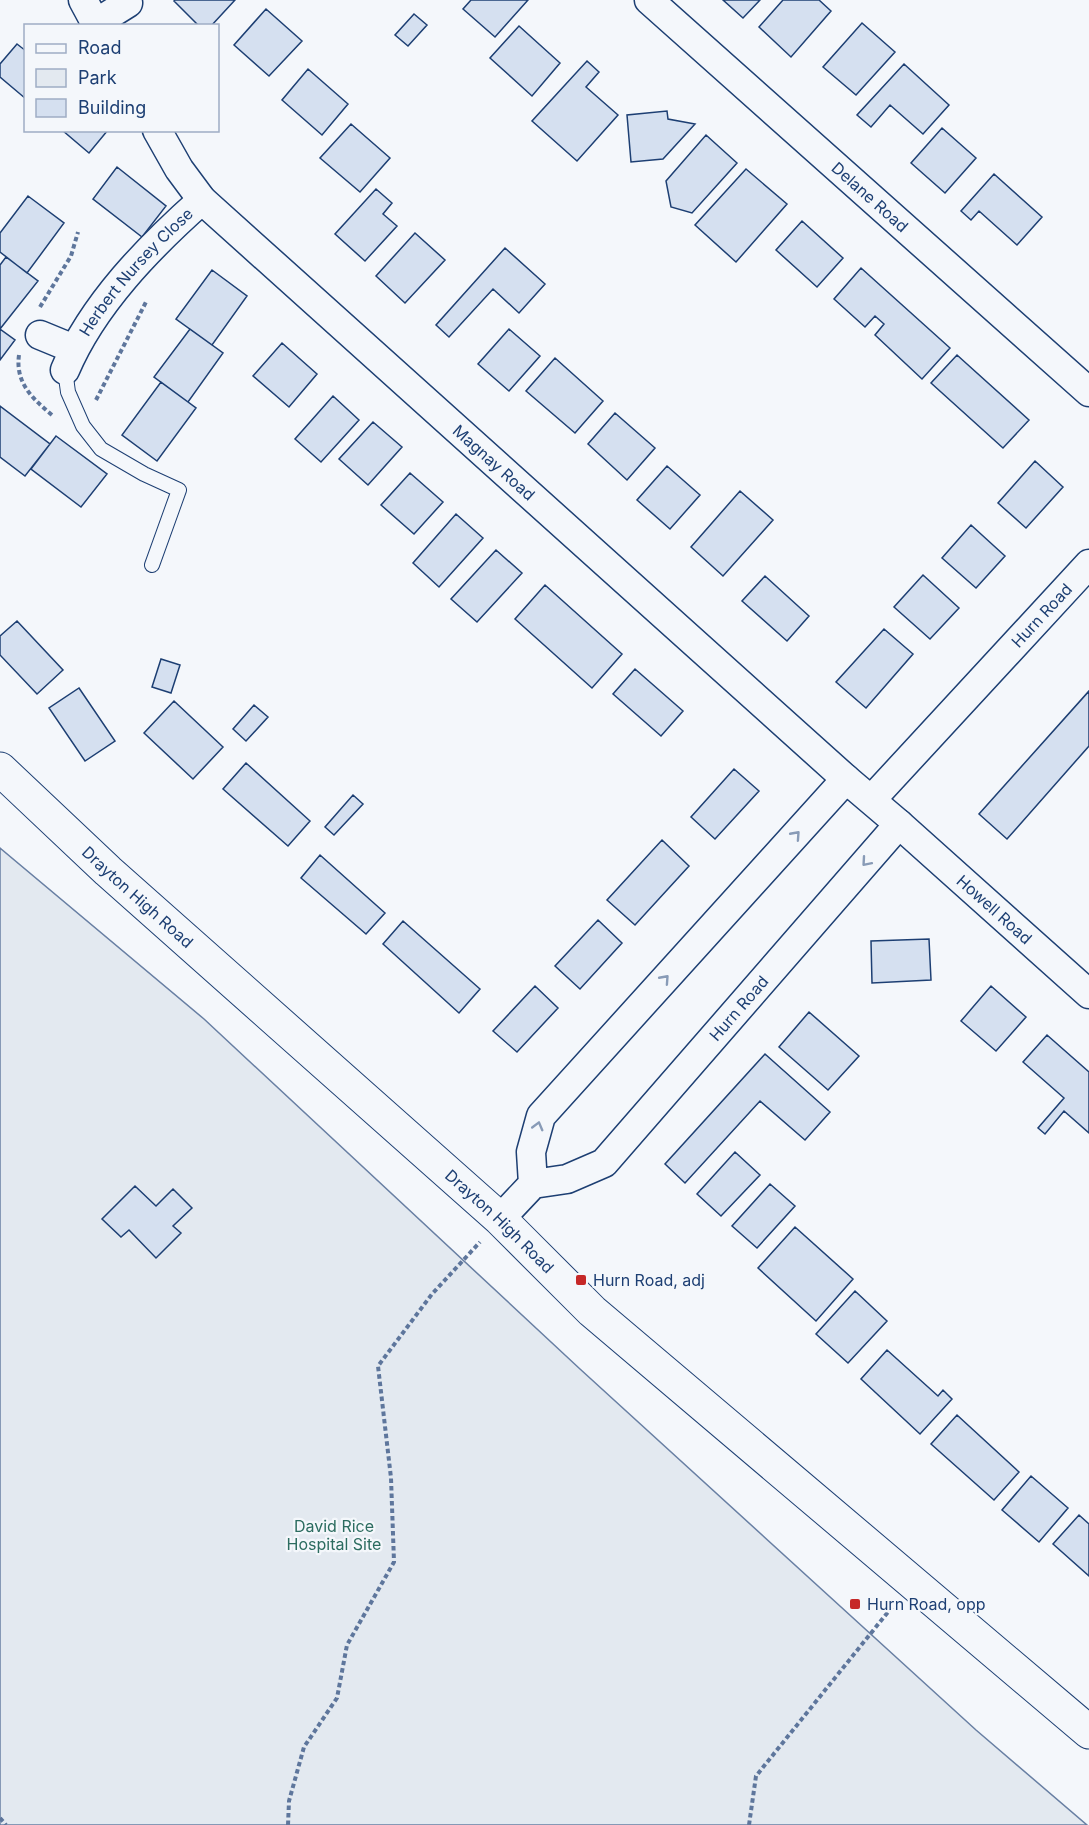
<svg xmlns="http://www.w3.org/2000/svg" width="1089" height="1825" viewBox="0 0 1089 1825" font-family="Inter,sans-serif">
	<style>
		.green { fill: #e3e9f0; stroke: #687fa3; stroke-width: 1.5 }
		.building { fill: #d5e0f0; stroke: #1d3f73; stroke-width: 1.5 }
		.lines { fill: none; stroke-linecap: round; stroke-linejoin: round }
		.service-casing { stroke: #1d3f73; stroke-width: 16 }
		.minor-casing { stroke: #1d3f73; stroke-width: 31 }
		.primary-casing { stroke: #1d3f73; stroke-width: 35 }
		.path { stroke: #5e769c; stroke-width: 4; stroke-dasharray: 4.5 3; stroke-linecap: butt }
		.service { stroke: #f4f7fb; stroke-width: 14 }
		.minor { stroke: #f4f7fb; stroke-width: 28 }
		.primary { stroke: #f4f7fb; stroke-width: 33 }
		.oneway { stroke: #889bb7 }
		.poi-dot { fill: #c62828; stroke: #f4f7fb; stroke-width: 2 }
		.labels { text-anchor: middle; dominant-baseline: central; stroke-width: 4.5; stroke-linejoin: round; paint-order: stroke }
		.street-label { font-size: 16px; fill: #1d3f73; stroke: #f4f7fb }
		.poi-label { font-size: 16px; fill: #1d3f73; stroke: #f4f7fb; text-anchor: start }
		.park-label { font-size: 16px; fill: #2c6c60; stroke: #f4f7fb }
	</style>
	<rect width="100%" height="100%" fill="#f4f7fb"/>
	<path class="green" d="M0,848L204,1019L580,1369L976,1730L1087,1825H0Z"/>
	<path class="building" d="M175,0H235L211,26H199L174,1Z
		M471,0H528L495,37L463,9Z
		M723,0H760L743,18Z
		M783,0H819L831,11L791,57L759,27Z
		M266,9L302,41L269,76L234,45Z
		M414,14L427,25L408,46L395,35Z
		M862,23L895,52L856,95L823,67Z
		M519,26L560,63L532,96L490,58Z
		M17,44L26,51V99L0,77V64Z
		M587,61L599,72L586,87L618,115L577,161L532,121Z
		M904,64L949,105L923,134L890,105L871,127L857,115Z
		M308,69L348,104L322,135L282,100Z
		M667,111L668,119L695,124L663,159L631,162L627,115Z
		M351,124L390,158L360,192L320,158Z
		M942,128L976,158L945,193L911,163Z
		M62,130H108L89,153Z
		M706,135L737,163L692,213L671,207L666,181Z
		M117,167L166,206L142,237L93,199Z
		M746,169L787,204L736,262L695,225Z
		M994,174L1042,217L1017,245L979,211L971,220L961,211Z
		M376,189L392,203L383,214L397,226L365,261L335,234Z
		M28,196L64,223L27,273L0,252V233Z
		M802,221L843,258L817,287L776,250Z
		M415,233L445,260L405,303L376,276Z
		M505,248L545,284L519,313L493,289L449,337L436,325Z
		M6,257L38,281L0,329V265Z
		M861,268L950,348L922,379L875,335L884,324L875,316L865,327L834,299Z
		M212,270L247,296L212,345L176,319Z
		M0,329L15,340L0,360Z
		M190,329L223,353L188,402L154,377Z
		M509,329L540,356L509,391L478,364Z
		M282,343L317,374L289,407L253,376Z
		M957,355L1029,420L1003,448L931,383Z
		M555,358L603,401L575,433L526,391Z
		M161,382L196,408L157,461L122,435Z
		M333,396L359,420L321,462L295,439Z
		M0,406L50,444L25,476L0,457Z
		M615,413L655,448L627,480L588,444Z
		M373,422L402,447L368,485L339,459Z
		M56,436L107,474L81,507L31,469Z
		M1035,461L1063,487L1026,528L998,503Z
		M667,466L700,495L670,529L637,500Z
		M410,473L443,502L414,534L381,505Z
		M740,491L773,520L723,576L691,547Z
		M456,514L483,538L439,587L413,563Z
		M971,525L1005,556L976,588L942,558Z
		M496,550L522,573L477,622L451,599Z
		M923,575L959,608L930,639L894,607Z
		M765,576L809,616L787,641L742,601Z
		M545,585L622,654L592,688L515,619Z
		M17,621L63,670L37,694L0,655V636Z
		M884,629L913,654L866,708L836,682Z
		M161,659L180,665L171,693L152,687Z
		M635,669L683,711L661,736L613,694Z
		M79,688L115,741L85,761L49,708Z
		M1089,691V746L1007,839L979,814Z
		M174,701L223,747L193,779L144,733Z
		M254,705L268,717L246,741L233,729Z
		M246,763L310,821L288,846L223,789Z
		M734,769L759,791L715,839L691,817Z
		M353,795L363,804L334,835L325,827Z
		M662,840L689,866L635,925L607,900Z
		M320,855L385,913L366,934L301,878Z
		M598,920L622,943L580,989L555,966Z
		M403,921L480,989L459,1013L383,944Z
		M929,939L931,980L872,983L871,941Z
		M535,986L558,1008L517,1052L493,1031Z
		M991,986L1026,1017L996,1051L961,1021Z
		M809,1012L859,1056L828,1090L779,1047Z
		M1047,1035L1089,1072V1133L1064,1111L1045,1134L1038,1128L1064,1098L1023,1062Z
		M765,1054L830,1112L805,1140L760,1101L685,1183L665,1164Z
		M735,1152L760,1175L721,1216L697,1194Z
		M770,1184L795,1206L757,1248L732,1226Z
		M135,1186L156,1206L173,1189L192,1208L173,1226L181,1233L156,1258L129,1230L121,1237L102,1219Z
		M795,1227L853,1279L816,1321L758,1268Z
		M855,1291L887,1321L848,1363L816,1334Z
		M887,1350L938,1396L943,1390L952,1399L920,1434L861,1379Z
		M957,1415L1019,1472L994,1500L931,1444Z
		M1031,1476L1068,1508L1039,1542L1002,1510Z
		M1079,1515L1089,1524V1576L1053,1544Z"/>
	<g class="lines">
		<defs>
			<path id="service" d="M65,370L68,392L83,426L101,449L144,474L179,490L152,565"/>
			<g id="minor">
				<path d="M83,0L97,26"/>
				<path id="s1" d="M649,0L1089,392"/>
				<path d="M96,23L128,3"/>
				<path id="s2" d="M157,130L179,169L202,200L846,779"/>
				<path d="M40,335L74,349"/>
				<path id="s3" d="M65,370C93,304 149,247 202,200"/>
				<path id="s4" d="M872,799L1089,564"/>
				<path id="s5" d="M899,824L1089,994"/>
				<path id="s6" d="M500,1219L533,1184L567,1179L604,1163L899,824L846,779L541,1116L531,1152L533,1184"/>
			</g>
			<g id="primary">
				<path id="s7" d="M0,769L108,871L500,1219L592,1311L1089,1732"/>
			</g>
		</defs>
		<use href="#service" class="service-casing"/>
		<use href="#minor" class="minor-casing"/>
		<use href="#primary" class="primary-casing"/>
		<path class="path" d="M40,307L71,256L78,232
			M19,355C15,383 33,399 52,415
			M96,400L146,302
			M0,1818L6,1825
			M288,1825L289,1801L304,1747L337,1698L347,1645L394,1562L391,1478L378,1366L432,1294L480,1242
			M749,1825L756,1776L892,1607"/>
		<use href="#service" class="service"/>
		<use href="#minor" class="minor"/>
		<use href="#primary" class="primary"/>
	</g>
	<defs><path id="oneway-chevron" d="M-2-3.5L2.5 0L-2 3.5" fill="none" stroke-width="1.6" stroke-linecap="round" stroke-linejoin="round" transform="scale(1.5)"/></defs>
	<g class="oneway">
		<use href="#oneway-chevron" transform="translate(796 835) rotate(-48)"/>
		<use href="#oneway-chevron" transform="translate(866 862) rotate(131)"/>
		<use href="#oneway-chevron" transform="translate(665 979) rotate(-48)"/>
		<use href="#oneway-chevron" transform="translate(538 1126) rotate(-75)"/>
	</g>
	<g class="poi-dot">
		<rect x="575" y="1274" width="12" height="12" rx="3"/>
		<rect x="849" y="1598" width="12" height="12" rx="3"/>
	</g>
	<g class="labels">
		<g class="street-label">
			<text stroke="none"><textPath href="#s1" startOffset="296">Delane Road</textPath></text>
			<text stroke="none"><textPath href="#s3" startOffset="122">Herbert Nursey Close</textPath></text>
			<text stroke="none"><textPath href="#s2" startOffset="476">Magnay Road</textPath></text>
			<text stroke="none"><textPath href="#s4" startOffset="250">Hurn Road</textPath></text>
			<text stroke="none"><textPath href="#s7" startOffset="188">Drayton High Road</textPath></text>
			<text stroke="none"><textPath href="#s5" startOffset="128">Howell Road</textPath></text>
			<text stroke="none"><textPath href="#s6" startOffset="328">Hurn Road</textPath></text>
			<text stroke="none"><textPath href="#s7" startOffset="674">Drayton High Road</textPath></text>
		</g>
		<g class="poi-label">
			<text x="593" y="1280">Hurn Road, adj</text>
			<text x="867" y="1604">Hurn Road, opp</text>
		</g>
		<g class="park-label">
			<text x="334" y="1526">David Rice<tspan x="334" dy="18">Hospital Site</tspan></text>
		</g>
	</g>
	<rect x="24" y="24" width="195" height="108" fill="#f4f7fb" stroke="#9eadc5" stroke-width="1.5"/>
	<rect x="36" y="44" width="30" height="9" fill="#f4f7fb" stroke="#9eadc5" stroke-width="1.5"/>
	<text x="78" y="54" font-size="18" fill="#1d3f73">Road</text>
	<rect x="36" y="69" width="30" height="18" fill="#e3e9f0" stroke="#9eadc5" stroke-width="1.5"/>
	<text x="78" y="84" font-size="18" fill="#1d3f73">Park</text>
	<rect x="36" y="99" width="30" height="18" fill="#d5e0f0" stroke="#9eadc5" stroke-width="1.5"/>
	<text x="78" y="114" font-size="18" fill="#1d3f73">Building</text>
</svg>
